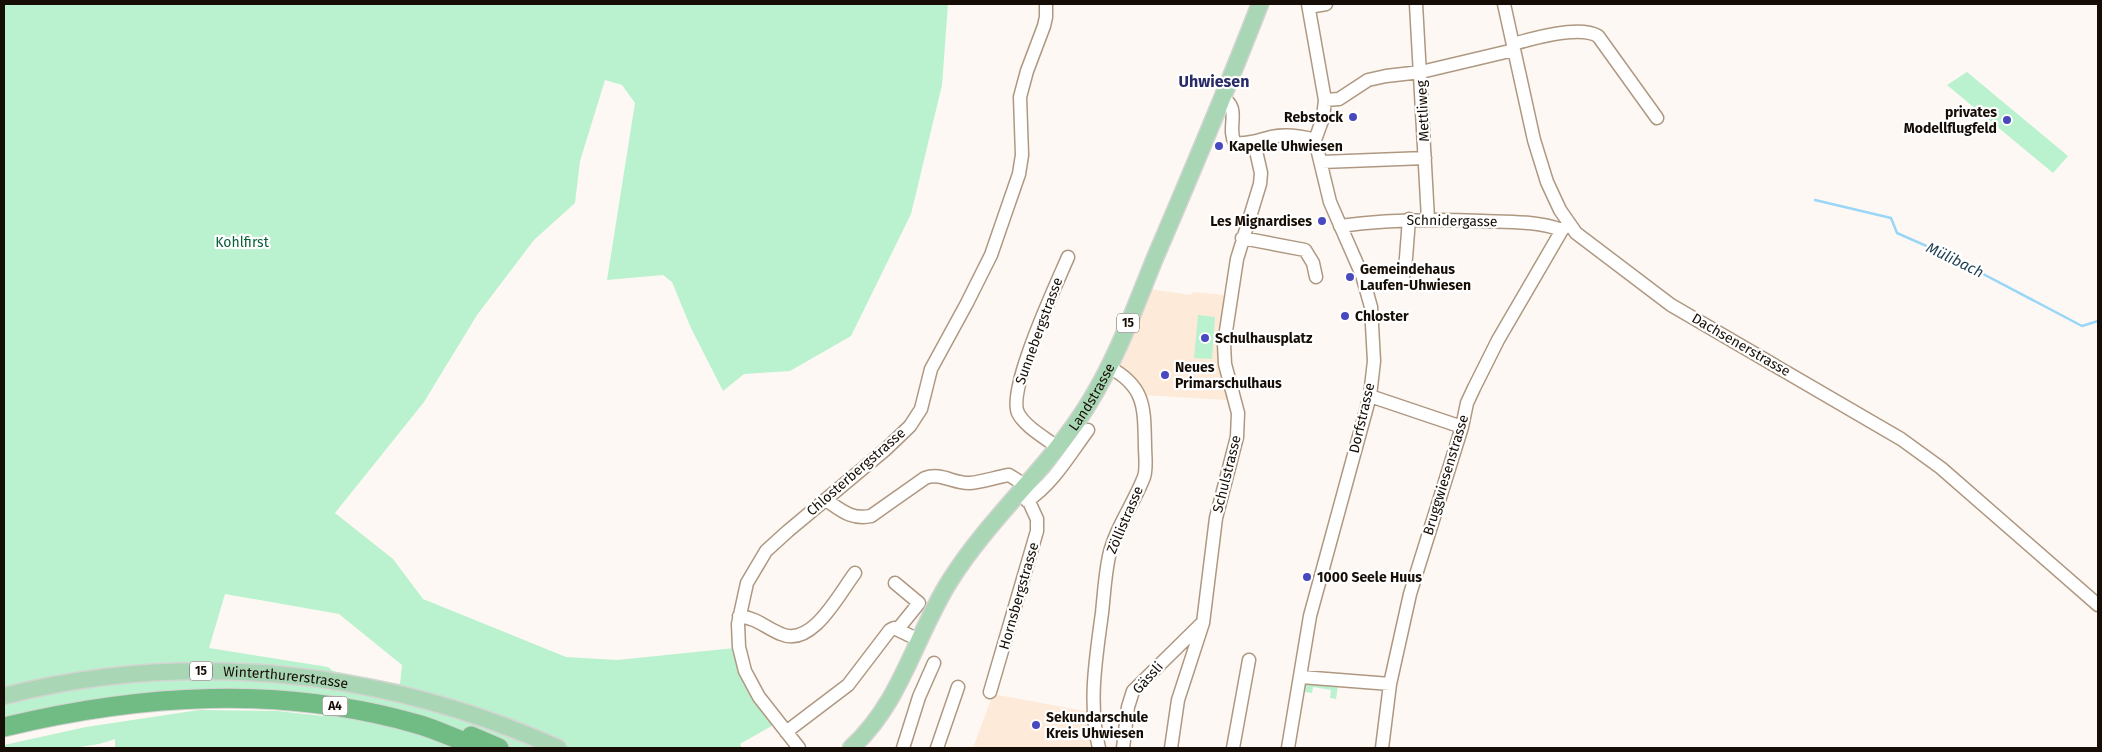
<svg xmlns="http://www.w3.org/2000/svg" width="2102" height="752" viewBox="0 0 2102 752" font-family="'Fira Sans',sans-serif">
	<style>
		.built { fill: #fdead8 }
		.green { fill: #baf1ce; fill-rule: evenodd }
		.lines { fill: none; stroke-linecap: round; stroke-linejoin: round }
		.stream { stroke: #9ad6f7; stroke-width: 2.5 }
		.minor-casing { stroke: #af9881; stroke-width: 15 }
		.major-casing { stroke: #d5d4d2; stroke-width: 19 }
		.highway-casing { stroke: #d5d4d2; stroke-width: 21 }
		.minor { stroke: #fff; stroke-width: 12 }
		.major { stroke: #a9d7b5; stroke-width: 16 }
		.highway { stroke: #70bc84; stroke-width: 19 }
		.poi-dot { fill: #4849be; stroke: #fff; stroke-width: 2 }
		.labels { text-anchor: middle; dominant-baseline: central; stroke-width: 4.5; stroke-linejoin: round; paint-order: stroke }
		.shield { fill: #fff; stroke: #5c5651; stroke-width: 1 }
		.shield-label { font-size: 12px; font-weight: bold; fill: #160e06 }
		.street-label { font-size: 14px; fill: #160e06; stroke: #fff }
		.poi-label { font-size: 14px; font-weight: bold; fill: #160e06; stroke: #fff; text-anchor: start }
		.park-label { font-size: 14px; fill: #096139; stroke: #fff }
		.water-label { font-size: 15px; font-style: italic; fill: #1c3e50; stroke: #fff }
		.quarter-label { font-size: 16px; font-weight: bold; fill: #292c66; stroke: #fff }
	</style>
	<rect width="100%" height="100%" fill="#fdf8f4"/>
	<path class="built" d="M1149,289L1191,295L1193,292L1225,295L1229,400L1143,395L1117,365Z
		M993,694L1090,712L1096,748H973Z"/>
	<path class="green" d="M4,4H948L942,85L911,214L851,336L790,371L744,374L723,391L691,328L672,282L663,275L607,280L635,103L622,85L605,80L580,161L575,203L534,240L477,315L424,402L335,513L393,559L423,599L566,657L617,660L735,648L775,724L740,744L742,748H506L439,722L310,694L249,689L186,690L147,693L4,720ZM225,594L339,614L402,665L400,684L333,671L328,667L209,648Z
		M1967,72L2068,156L2053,173L1947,85Z
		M1198,315L1215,317L1212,359L1194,358Z
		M1309,682L1338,685L1336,699L1330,698L1331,690L1313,687L1312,693L1305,692L1306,684Z
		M333,708L470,748H115V739C80,752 41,748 4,748V745L86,727L199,710L277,711L323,716Z"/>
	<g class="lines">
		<path class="stream" d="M1815,200L1891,218L1897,233L1949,256L2082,326L2098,321"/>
		<defs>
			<path id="minor" d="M1416,4L1428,219
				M1504,4L1534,140L1547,182L1560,210L1576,233L1671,305L1901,439L1941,468L2098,605
				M1309,7L1326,4
				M1513,44C1534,38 1579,25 1598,36L1657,118
				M1222,98C1242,107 1226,128 1235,143C1248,145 1259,140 1271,137C1286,134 1301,136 1315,140
				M1325,100L1339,99L1368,80L1386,76L1421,72L1514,50
				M1322,162L1425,158
				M1340,226C1389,219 1434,219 1482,221C1510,222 1536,221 1562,230
				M1242,238L1305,250L1313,263L1316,277
				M1362,275C1376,272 1389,282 1403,278L1406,258L1409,219
				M1370,396L1462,427
				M1058,448C1046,438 1025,427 1018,413C1007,389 1057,283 1068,257
				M826,500C841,510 851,520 871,516L925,478C941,472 954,484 970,483C983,482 996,477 1009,475L1020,482L1037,519V531L990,692
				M1027,501C1053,484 1070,454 1088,430
				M895,583L919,603L898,629
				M739,616C759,619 764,627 781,634C812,648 839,594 855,573
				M1301,677L1390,684
				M786,732L848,685L890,630L894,628L919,640
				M799,748L759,697L745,671L739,647L738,624L747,583L766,551L788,531L885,450L910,426L921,409L931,369L967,303L991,255L1019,174L1022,155L1020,97L1027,71L1044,26L1046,17V4
				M903,748L919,697L934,663
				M937,748L958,687
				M1099,748C1088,703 1096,658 1102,613C1104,594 1105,575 1109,556C1115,529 1134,503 1144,477C1147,468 1145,456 1145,446C1144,408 1146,387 1109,367
				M1123,748L1128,707L1133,691L1201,624
				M1171,748L1178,700L1203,623L1216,518L1237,437L1238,413L1225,364L1224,344L1237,259L1260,184L1261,173L1254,142
				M1233,748L1249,660
				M1288,748L1310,616L1370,396L1374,361L1371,307L1362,275L1330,202L1315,140L1323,118L1325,100L1308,4
				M1382,748L1390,684L1410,594L1462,427L1467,403L1474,388L1498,340L1562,230L1568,224"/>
			<g id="major">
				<path id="s1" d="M4,696C189,649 385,670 558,748"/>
				<path id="s2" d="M851,748C902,702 915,635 951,579C991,516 1050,467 1089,403C1117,358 1135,307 1155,258C1191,174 1227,89 1260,4"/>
			</g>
			<path id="highway" d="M4,727C141,694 280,685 417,724C439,730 459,741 481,748
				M471,736L499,748"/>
		</defs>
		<use href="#minor" class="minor-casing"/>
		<use href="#major" class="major-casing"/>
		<use href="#highway" class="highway-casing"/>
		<use href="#minor" class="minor"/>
		<use href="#major" class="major"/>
		<use href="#highway" class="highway"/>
	</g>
	<g class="poi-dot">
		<circle cx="1353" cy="117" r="5"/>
		<circle cx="2007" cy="120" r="5"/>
		<circle cx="1219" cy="146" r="5"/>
		<circle cx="1322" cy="221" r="5"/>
		<circle cx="1350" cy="277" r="5"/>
		<circle cx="1345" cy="316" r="5"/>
		<circle cx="1205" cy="338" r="5"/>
		<circle cx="1165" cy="375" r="5"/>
		<circle cx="1307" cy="577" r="5"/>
		<circle cx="1036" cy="725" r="5"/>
	</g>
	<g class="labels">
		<g class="shield">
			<rect x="1117" y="313.5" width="22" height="19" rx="4"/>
			<rect x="190" y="661.5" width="22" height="19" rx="4"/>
			<rect x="322.5" y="696.5" width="25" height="19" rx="4"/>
		</g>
		<g class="shield-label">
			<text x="1128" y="323">15</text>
			<text x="201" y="671">15</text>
			<text x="335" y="706">A4</text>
		</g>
		<g class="street-label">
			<text transform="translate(1423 111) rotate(-93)">Mettliweg</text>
			<text transform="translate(1452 221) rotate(1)">Schnidergasse</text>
			<text transform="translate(1039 331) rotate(-70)">Sunnebergstrasse</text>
			<text transform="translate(1741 345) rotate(30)">Dachsenerstrasse</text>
			<text stroke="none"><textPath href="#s2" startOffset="428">Landstrasse</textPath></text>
			<text transform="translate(1362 418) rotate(-77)">Dorfstrasse</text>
			<text transform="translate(856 472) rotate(-41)">Chlosterbergstrasse</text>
			<text transform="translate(1227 474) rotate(-76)">Schulstrasse</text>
			<text transform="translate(1446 475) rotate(-73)">Bruggwiesenstrasse</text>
			<text transform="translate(1125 520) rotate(-67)">Zöllistrasse</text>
			<text transform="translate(1019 596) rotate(-74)">Hornsbergstrasse</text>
			<text stroke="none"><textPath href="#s1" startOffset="284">Winterthurerstrasse</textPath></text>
			<text transform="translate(1148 678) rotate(-48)">Gässli</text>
		</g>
		<g class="poi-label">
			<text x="1997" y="112" text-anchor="end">privates<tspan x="1997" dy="16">Modellflugfeld</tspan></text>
			<text x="1343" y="117" text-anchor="end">Rebstock</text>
			<text x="1229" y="146">Kapelle Uhwiesen</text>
			<text x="1312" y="221" text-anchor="end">Les Mignardises</text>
			<text x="1360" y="269">Gemeindehaus<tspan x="1360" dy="16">Laufen-Uhwiesen</tspan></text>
			<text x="1355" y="316">Chloster</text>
			<text x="1215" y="338">Schulhausplatz</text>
			<text x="1175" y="367">Neues<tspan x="1175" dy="16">Primarschulhaus</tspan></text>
			<text x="1317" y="577">1000 Seele Huus</text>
			<text x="1046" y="717">Sekundarschule<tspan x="1046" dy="16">Kreis Uhwiesen</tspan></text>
		</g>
		<g class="park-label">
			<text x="242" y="242">Kohlfirst</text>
		</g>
		<g class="water-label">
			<text transform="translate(1955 260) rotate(26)">Mülibach</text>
		</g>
		<g class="quarter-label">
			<text x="1214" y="81">Uhwiesen</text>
		</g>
	</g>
	<rect width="2102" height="752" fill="none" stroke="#160e06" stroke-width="10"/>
</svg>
